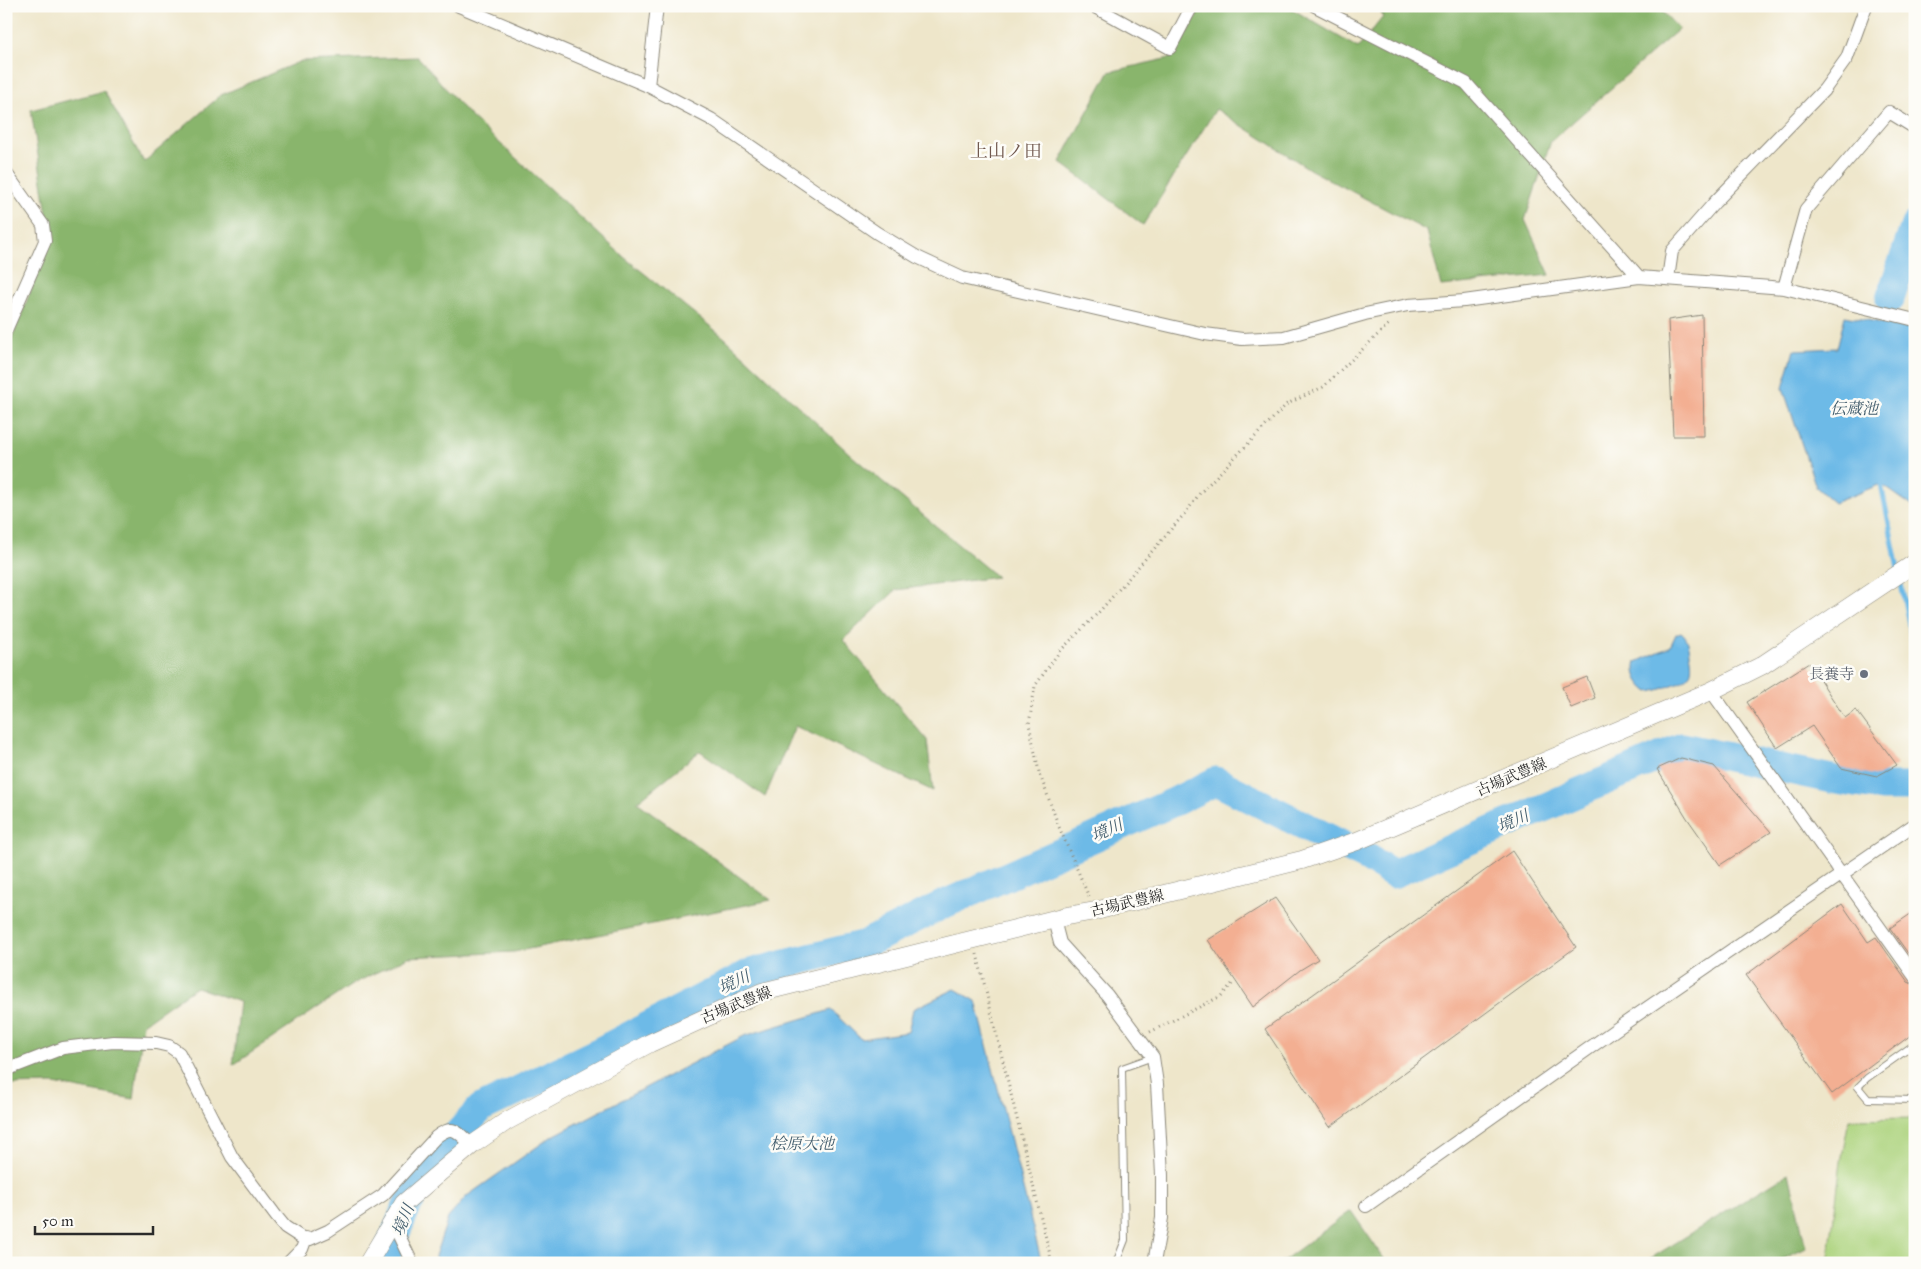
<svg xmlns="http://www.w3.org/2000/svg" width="1921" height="1269" viewBox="0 0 1921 1269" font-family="'IM FELL Great Primer','Noto Serif JP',serif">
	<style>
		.green { fill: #acd37d; stroke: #6c7f54 }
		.forest { fill: #89b56c; stroke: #5a704c }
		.water { fill: #6dbae7; stroke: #4c7289 }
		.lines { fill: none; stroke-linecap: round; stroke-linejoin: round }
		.stream { stroke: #6dbae7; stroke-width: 5 }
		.river { stroke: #6dbae7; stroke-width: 29 }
		.building { fill: #f3af92 }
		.lane-casing { stroke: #8c887a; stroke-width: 8 }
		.street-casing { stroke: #8c887a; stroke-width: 14 }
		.secondary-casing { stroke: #8c887a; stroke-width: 19 }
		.path { stroke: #8c887a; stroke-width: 3; stroke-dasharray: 1 4; stroke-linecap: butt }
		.lane { stroke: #fff; stroke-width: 6 }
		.street { stroke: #fff; stroke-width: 12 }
		.secondary { stroke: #fff; stroke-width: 18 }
		.worship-dot { fill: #6b7280; stroke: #fdfcf7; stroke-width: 2 }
		.labels { text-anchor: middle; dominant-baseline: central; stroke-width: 5; stroke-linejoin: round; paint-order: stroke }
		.worship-label { font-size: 15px; fill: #5b616d; stroke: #fdfcf7; text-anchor: end }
		.street-label { font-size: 15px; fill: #2b2b2b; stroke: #fdfcf7 }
		.water-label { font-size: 16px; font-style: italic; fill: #425d6d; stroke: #fdfcf7 }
		.quarter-label { font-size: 18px; fill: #71594f; stroke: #fdfcf7 }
	</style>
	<rect width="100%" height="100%" fill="#fdfcf7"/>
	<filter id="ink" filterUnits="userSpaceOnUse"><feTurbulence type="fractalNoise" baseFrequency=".02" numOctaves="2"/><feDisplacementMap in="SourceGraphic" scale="10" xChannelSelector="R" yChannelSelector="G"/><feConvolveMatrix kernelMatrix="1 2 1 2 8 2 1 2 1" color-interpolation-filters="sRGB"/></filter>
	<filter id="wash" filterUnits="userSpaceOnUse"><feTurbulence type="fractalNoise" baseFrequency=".0096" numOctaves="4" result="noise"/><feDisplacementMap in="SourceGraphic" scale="20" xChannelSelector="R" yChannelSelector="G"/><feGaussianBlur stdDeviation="1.12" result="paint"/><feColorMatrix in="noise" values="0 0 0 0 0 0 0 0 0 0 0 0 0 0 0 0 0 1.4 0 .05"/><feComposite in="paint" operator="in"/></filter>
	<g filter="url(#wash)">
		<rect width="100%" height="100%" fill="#eee6ca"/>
		<path class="green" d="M1915,1118V1263H1828L1841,1162L1849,1119Z"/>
		<path class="forest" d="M1202,6H1287L1358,48L1383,17L1378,6H1657L1679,29L1551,141L1525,220L1550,275L1441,286L1427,231L1311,170L1216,109L1143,225L1060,162L1109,72L1174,57Z
			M418,57L469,115L625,258L726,339L852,456L997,577L896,590L843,640L927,740L933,791L795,726L765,797L700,751L637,802L771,900L514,952L408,957L353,984L233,1065L240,1002L196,987L143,1024L134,1099L54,1084L6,1085V353L51,240L31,110L104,91L144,162L221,95L301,61Z
			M1789,1173L1806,1248L1775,1263H1643Z
			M1351,1211L1387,1263H1280Z"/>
		<path class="water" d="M1845,316L1915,329V508L1881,484L1834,503L1816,487L1783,388L1794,350L1837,348Z
			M1681,632C1688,637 1689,646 1690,653C1694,673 1691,679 1672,685C1665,688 1657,691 1649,692C1640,686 1632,674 1636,662L1670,647L1676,634Z
			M955,989L976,1001L1040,1256L1037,1263H436L435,1256L448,1218L467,1196L551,1137L744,1036L831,1010L861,1039L908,1032L913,1009Z"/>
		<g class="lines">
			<path class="stream" d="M1881,484L1915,654"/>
			<path class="river" d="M1890,299L1915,225
				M385,1263V1258L408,1204L444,1149L481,1108L600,1051L750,973L865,944L940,906L1176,801L1216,781L1368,858L1393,874L1682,747L1836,780L1882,787H1915"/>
		</g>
		<g id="blocks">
			<path class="building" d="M1702,315L1704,436H1673L1668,320Z
				M1809,663L1845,718L1856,710L1897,765L1877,776L1841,768L1812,726L1777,748L1747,702Z
				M1587,677L1595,698L1571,708L1562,687Z
				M1681,758L1714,766L1771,832L1720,865L1687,818L1657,769Z
				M1512,851L1576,947L1330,1127L1265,1029Z
				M1275,898L1318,959L1300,970L1253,1007L1208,940Z
				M1842,904L1868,942L1876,937L1908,982L1915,985V1032L1832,1094L1746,975Z
				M1915,911V963L1890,928Z"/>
		</g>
	</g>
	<g filter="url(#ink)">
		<use href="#blocks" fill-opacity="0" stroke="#8c887a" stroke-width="1"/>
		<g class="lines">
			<defs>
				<path id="lane" d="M1915,1044L1867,1078L1858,1087L1868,1099L1915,1100
					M1116,1263L1125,1240L1122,1068L1153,1057"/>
				<path id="street" d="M459,6L648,86L711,119L877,233L917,257L962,278L1205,334L1242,339L1284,337L1365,314L1408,305L1464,301L1639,277L1784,288L1915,320
					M1093,6L1170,48L1192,6
					M1315,6L1466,83L1639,277
					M648,86L657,6
					M6,173L43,225L45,241L6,330
					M1668,279L1672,251L1715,202L1824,90L1847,58L1866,6
					M1784,288L1806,209L1889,112L1915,128
					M1711,691L1915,977
					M1054,920L1060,943L1107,995L1153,1057L1157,1084L1162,1175V1218L1154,1263
					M6,1070L63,1048L113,1042L156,1043L169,1046L179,1053L232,1157L276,1216L285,1227L302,1238L310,1239L328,1231L383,1195L436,1137C455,1122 458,1134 472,1145
					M1366,1206L1615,1030L1915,824
					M393,1223L412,1263
					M288,1263L302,1249L306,1238"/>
				<path id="secondary" d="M368,1263L404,1203L472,1145L507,1121L650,1043L762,992L1067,916L1095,911L1302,860L1357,841L1711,691L1761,666L1915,563"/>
			</defs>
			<use href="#lane" class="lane-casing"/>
			<use href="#street" class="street-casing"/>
			<use href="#secondary" class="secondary-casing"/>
			<path class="path" d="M1089,897L1059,827L1039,772L1029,724L1035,686L1059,652L1100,611L1187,511L1200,493L1287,404L1323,387L1390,323
				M977,954L1052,1263
				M1150,1032L1221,996L1232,984"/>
			<use href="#lane" class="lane"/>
			<use href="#street" class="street"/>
			<use href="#secondary" class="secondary"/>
		</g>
	</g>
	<circle class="worship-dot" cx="1864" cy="674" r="5"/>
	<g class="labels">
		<g class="worship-label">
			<text x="1854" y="674">長養寺</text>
		</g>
		<g class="street-label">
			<text transform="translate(1511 777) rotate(-23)">古場武豊線</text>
			<text transform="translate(1127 903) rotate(-13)">古場武豊線</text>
			<text transform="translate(736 1005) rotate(-22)">古場武豊線</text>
		</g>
		<g class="water-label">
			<text x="1854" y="408">伝蔵池</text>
			<text transform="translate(1513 821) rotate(-24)">境川</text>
			<text transform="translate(1107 830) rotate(-24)">境川</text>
			<text transform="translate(734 982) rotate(-25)">境川</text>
			<text x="802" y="1143">桧原大池</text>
			<text transform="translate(403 1220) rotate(-67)">境川</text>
		</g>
		<g class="quarter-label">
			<text x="1006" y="151">上山ノ田</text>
		</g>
	</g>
	<rect width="1921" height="1269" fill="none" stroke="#fdfcf7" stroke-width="25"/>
	<path d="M35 1226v8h118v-8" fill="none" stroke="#2b2b2b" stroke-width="2.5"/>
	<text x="42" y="1226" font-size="15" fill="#2b2b2b" stroke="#fdfcf7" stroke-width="4" paint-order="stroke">50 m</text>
</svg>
